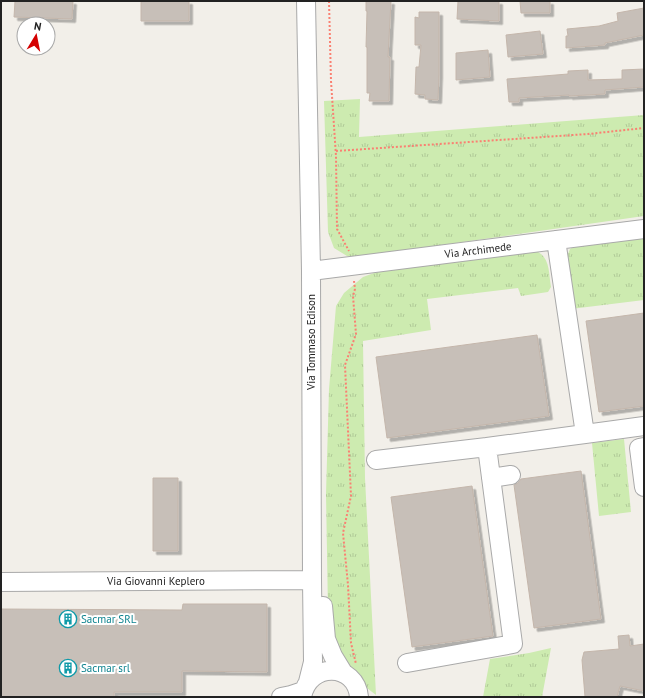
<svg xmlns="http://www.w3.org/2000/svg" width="645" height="698" viewBox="0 0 645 698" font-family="'PT Sans',sans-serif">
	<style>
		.grass { fill: url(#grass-tufts) }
		.building { fill: #c7bfb8; stroke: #c4b6ab; filter: url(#shadow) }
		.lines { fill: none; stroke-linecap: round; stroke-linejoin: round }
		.minor-casing { stroke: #a9a9a9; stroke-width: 20 }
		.path { stroke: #fa8072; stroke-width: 2; stroke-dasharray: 2 2; stroke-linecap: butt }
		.minor { stroke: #fff; stroke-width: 18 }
		.labels { text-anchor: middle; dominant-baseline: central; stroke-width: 4; stroke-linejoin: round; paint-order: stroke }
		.street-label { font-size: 11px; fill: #222; stroke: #fff }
		.culture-label { font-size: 11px; fill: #0d838f; stroke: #fff; text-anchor: start }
	</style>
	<defs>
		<pattern id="grass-tufts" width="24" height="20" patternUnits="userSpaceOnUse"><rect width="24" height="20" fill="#cdebb0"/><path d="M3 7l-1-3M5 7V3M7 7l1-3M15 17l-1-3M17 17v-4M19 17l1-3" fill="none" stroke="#b0c997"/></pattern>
		<filter id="shadow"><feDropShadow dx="3.5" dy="3.5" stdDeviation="0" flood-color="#0004"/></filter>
	</defs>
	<rect width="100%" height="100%" fill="#f2efe9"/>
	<path class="grass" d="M360,99L359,137L644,115V216L358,257L347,256L334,248L328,232L324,101Z
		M644,234V300L571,309L565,261L570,249L579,243Z
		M532,249C551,256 548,270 551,287L548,292L521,296L518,288L427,299L431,330L363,341L365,478L376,695L363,685L339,656L328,611L326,494L329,389L336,306L344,293L363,277L385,269Z
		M624,439L631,512L599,516L592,443Z
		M551,648L542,697H483L490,659L529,653Z"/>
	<path class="building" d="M15,1H73L72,19L14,17Z
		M141,1H189V21H141Z
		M366,1H391L388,57H390L389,101H369L370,93H367V47H366L367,11H366Z
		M458,1H499V21L457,19Z
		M520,1H550V13H521Z
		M644,8V35L605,43V45L566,48V36H568L567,29L599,26L618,21L617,13Z
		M419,12H439V75L438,100L425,99V95L415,94L416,67H419L421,45H415V17L419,18Z
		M540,31L543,54L508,57L506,35Z
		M488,50L490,77L456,80V53Z
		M644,69V87L605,90V94L569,96V95L519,98V102H509L507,79L568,74V71L588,70V80L622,79V70Z
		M644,313V406L599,412L586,321Z
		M537,335L549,416L387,438L376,357Z
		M581,471L601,619L534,628L514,485L518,483L521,479Z
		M153,478H178V551H153Z
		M472,486L493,636L412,647L391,497Z
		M183,604H267V672L182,671V692H114V697H1V609L182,610Z
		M629,635L630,646L644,644V691L620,686L617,697H585L582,660L584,652L619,649L618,636Z"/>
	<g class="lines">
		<defs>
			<path id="minor" d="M306,1L311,271L312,580L313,662L308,682
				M311,271L644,229
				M585,434L644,426
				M644,447L639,448L644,487
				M376,460L487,447
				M491,478L511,475
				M1,582L312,580
				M323,606L326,639L333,656L344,674
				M407,663L513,644L487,447L585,434L556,240
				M281,697L291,695L303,691
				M302,697C309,661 356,663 359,697"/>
		</defs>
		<use href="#minor" class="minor-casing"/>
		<path class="path" d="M329,1L331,81L336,156L337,229L349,251
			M336,151L588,134L644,128
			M354,281L355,289L353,296L356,334L345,365L351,496L343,533L348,585L351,643L356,664"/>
		<use href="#minor" class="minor"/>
	</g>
	<defs>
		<symbol id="building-ring" viewBox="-11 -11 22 22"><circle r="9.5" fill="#fff" stroke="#0f9aa8" stroke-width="1.5"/><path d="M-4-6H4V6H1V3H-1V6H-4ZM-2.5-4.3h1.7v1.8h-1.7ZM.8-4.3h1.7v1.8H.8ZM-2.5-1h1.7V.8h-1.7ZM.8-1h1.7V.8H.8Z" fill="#0f9aa8"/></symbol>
	</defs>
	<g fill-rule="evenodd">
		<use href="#building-ring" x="58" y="609" width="20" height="20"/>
		<use href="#building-ring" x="58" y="658" width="20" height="20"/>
	</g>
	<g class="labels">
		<g class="street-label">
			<text transform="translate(478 250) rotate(-7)">Via Archimede</text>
			<text transform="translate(311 342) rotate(-90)">Via Tommaso Edison</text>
			<text x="156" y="581">Via Giovanni Keplero</text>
		</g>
		<g class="culture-label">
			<text x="81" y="619">Sacmar SRL</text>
			<text x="81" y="668">Sacmar srl</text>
		</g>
	</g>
	<rect width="645" height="698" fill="none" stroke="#222222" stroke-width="4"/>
	<g transform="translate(36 36) rotate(10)"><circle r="19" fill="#ffffff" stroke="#a7a7a7"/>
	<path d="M0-3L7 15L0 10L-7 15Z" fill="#d40000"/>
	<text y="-6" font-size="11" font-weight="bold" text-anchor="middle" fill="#222222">N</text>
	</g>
</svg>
